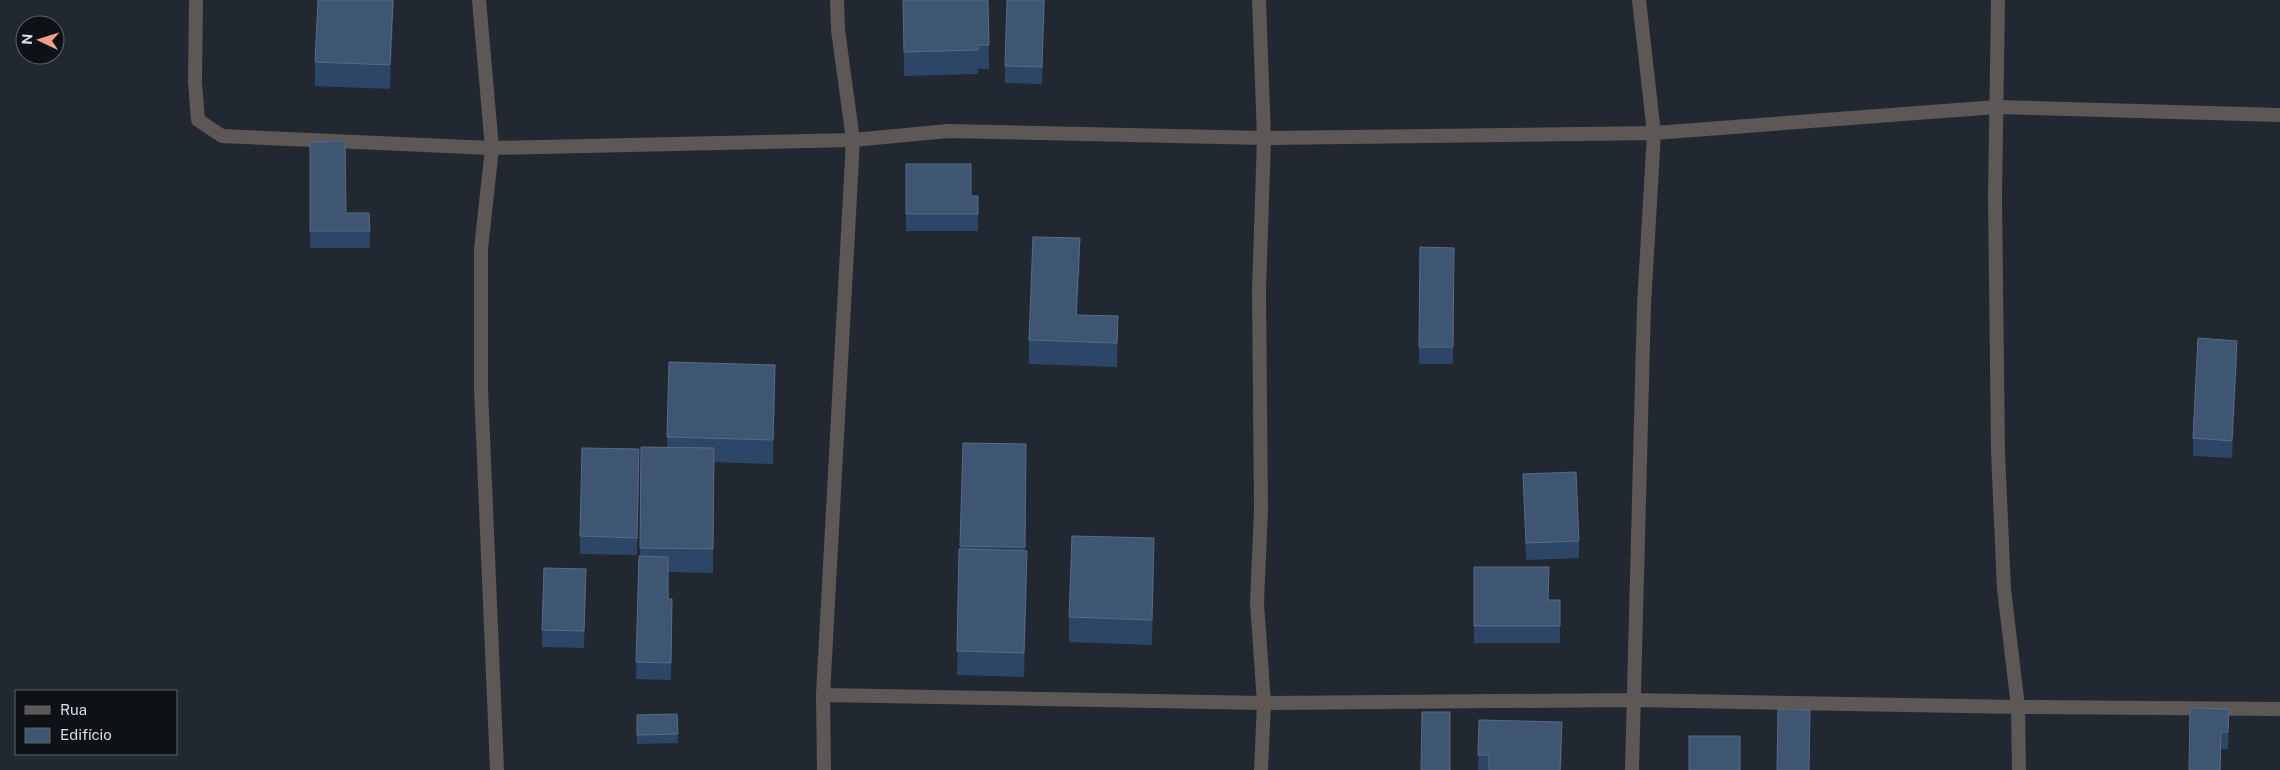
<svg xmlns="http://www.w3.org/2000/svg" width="2280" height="770" viewBox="0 0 2280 770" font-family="'Public Sans',sans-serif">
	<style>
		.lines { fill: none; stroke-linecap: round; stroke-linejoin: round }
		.minor { stroke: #5d5755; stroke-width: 14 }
		.wall { fill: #2d4566 }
		.shaded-wall { fill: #21334b }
		.building { fill: #3f5673; stroke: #586b85 }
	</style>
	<rect width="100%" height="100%" fill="#222832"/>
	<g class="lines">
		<path class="minor" d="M196,0L195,82L198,120L222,136L492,148L853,140L948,131L1264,138L1654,133L1997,107L2280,115
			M479,0L492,148L481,249V389L497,770
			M1259,0L1264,138L1259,290L1261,510L1257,603L1264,703L1261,770
			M1998,0L1995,197L1998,452L2004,589L2018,707L2019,770
			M823,695L1264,703L1633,700L2018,707L2280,709
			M824,770L823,695L853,140L838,30L837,0
			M1632,770L1644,305L1654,133L1639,0"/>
	</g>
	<path class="wall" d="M394,0L390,89L315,86V62Z
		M903,0H988L989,69H978V74L904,76Z
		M1045,0L1042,84L1005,83V66Z
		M310,142L346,213L370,231V248H310Z
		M906,164L971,196H978V231H906Z
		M1420,247L1454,248L1453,364H1419Z
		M1080,262L1077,315L1118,340L1117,367L1029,364V340Z
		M2237,358L2232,458L2193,456V438Z
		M669,362L775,389L773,464L714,462L713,573L668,572V599H672L671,680L636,679L640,556L641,447H667Z
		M963,443L1026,468L1025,551L1027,575L1024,677L957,675Z
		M639,466L637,555L580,554V536Z
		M1523,474L1579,541V558L1526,560Z
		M1154,562L1152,645L1069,642V617Z
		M1474,567L1549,600H1560V643H1474Z
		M586,586L584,648L542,647V630Z
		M2229,709L2228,749H2221V770H2189Z
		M677,714L678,743L637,744V715Z
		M1479,720L1562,746L1561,770H1478Z"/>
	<path class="shaded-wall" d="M393,0H394L390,89V65Z
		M1044,0H1045L1042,84V67Z
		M1080,238V262L1076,339V315Z
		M1118,316V340L1117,367V343Z
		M2237,341V358L2232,458V441Z
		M775,365V389L773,464V440Z
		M1154,538V562L1152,645V620Z
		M1027,551V575L1024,677V653Z
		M586,569V586L584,648V631Z"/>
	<path class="building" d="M318,0H393L390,65L315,62Z
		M903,0H988L989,45H978V50L904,52Z
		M1007,0H1044L1042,67L1005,66Z
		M345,141L346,213H369L370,231H310V142Z
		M906,164H971V196H978V214H906Z
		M1033,237L1080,238L1076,315L1118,316L1117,343L1029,340Z
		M1420,247L1454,248L1453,347H1419Z
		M2198,338L2237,341L2232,441L2193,438Z
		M669,362L775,365L773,440L667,437Z
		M963,443L1026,444L1025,547L960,546Z
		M641,447L714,448L713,549L640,548Z
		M582,448L639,449L637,538L580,536Z
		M1576,472L1579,541L1526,543L1523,474Z
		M1072,536L1154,538L1152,620L1069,617Z
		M959,549L1027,551L1024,653L957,651Z
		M639,556L668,557V599H672L671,663L636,662Z
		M1474,567H1549L1548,600H1560V626H1474Z
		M544,568L586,569L584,631L542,630Z
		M2190,708L2229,709L2228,732H2221L2220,770H2189Z
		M1778,709L1810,710L1809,770H1777Z
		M1422,712H1450V770H1421Z
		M677,714L678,734L637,735V715Z
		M1479,720L1562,722L1560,770H1489V755H1478Z
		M1689,736H1740V770H1689Z"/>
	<rect x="15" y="690" width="162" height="65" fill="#0e1115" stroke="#5f6368"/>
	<rect x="25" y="706" width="25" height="8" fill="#5d5755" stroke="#5f6368"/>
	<text x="60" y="715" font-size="15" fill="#d9dee4">Rua</text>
	<rect x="25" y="728" width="25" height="15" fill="#3f5673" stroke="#5f6368"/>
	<text x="60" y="740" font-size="15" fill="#d9dee4">Edifício</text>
	<g transform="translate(40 40) rotate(274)"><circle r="24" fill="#0e1115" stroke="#5f6368"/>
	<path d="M0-4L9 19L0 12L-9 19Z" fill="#f39f85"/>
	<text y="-8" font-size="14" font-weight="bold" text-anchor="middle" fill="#d9dee4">N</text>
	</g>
</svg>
